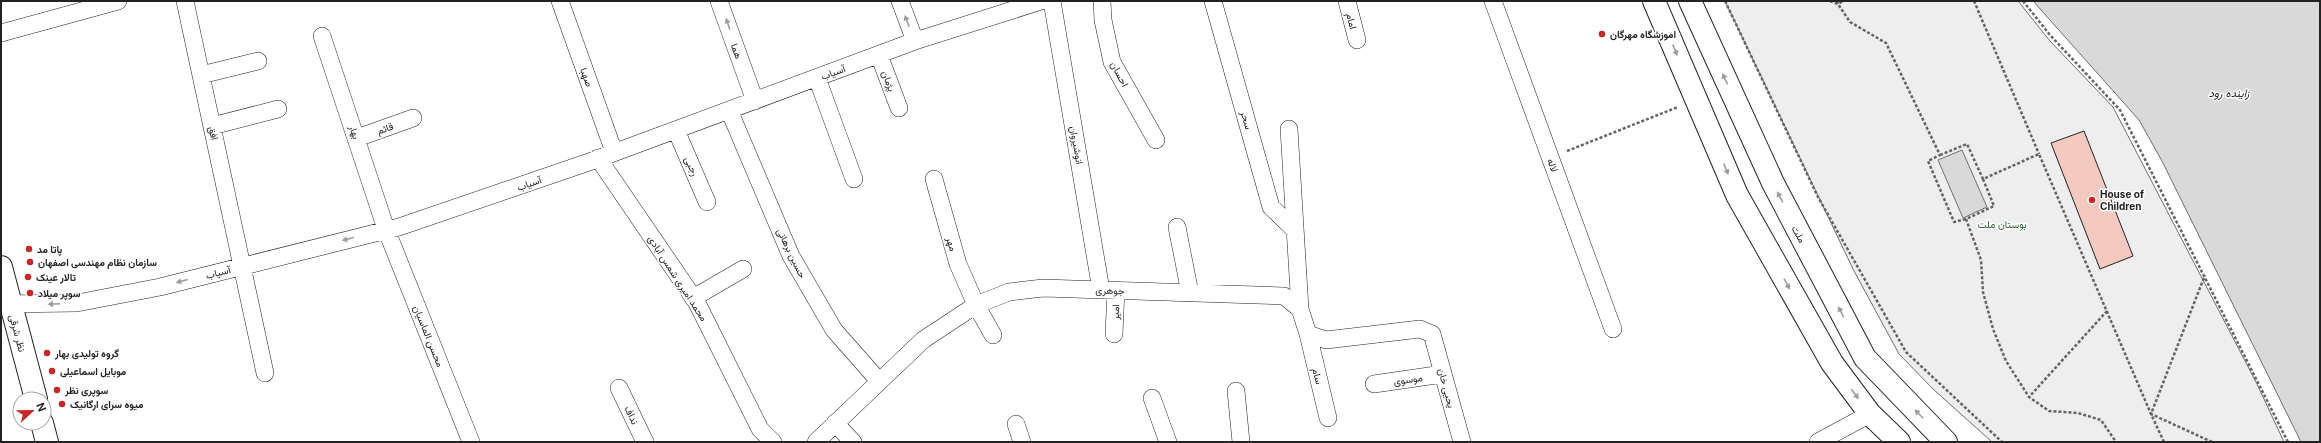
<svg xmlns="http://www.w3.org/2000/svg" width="2321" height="443" viewBox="0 0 2321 443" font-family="Inter,Vazirmatn,sans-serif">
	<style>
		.green { fill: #eee; stroke: #6f6f6f }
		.water { fill: #d9d9d9; stroke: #6f6f6f }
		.building { fill: #f3c9c0; stroke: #222 }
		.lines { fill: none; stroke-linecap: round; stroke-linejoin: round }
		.minor-casing { stroke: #222; stroke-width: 18 }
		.secondary-casing { stroke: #222; stroke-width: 24 }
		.primary-casing { stroke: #222; stroke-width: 24 }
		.path { stroke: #646464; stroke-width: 2.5; stroke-dasharray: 3 2; stroke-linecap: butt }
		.minor { stroke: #fff; stroke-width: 17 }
		.secondary { stroke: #fff; stroke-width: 22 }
		.primary { stroke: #fff; stroke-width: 22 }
		.oneway { fill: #9c9c9c }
		.poi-dot { fill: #c62828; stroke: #fff; stroke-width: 1.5 }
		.labels { text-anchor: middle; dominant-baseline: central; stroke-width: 3; stroke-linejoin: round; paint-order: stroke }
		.street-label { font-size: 10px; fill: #222; stroke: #fff }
		.poi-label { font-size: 10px; font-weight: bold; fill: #222; stroke: #fff; text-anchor: start }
		.park-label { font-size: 10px; fill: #2f5e38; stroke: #fff }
		.water-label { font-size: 11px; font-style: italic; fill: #222; stroke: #fff }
	</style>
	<rect width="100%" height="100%" fill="#fff"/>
	<path class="green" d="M1725,1H2018L2050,41L2113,107L2257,384L2284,442H1992L1933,389L1899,354L1854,271Z"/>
	<path class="water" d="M2033,1H2320V442H2301L2162,161L2139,120Z
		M1962,150L1987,207L1963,218L1938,160Z"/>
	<path class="building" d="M2084,131L2133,256L2100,269L2051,143Z"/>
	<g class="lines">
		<defs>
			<path id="minor" d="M185,1L265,373
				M560,1L614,152
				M719,1L755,101
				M900,1L915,41
				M1052,1L1101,290
				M1102,1L1103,20L1112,62L1156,140
				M1213,1L1271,207L1295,230
				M1347,1L1357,40
				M1493,1L1613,329
				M1,33L118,1
				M322,36L386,229L471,442
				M879,55L899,108
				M201,75L258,61
				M817,78L854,179
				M729,110L791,256L834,330L879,381
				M212,126L278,109
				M1289,129L1300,309
				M676,130L707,202
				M357,138L413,118
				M598,158L697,303L760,429L773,442
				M934,179L958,264L976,305L993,335
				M1177,227L1190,293
				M693,298L743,269
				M1,304L77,303L160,287L399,227L589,162L915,41L1041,1
				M1114,334L1116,290
				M1308,334L1328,418
				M1374,384L1443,374
				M619,388L645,442
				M1236,391L1241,442
				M1152,398L1168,442
				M835,423L853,442
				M1016,424L1022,442
				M816,442L923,340L976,305L1009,292L1043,288L1284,296L1300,309L1308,334L1326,340L1420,329L1432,334L1462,442
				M1818,442L1870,414"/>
			<path id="secondary" d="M1,267L36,399
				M42,423L47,442"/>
			<path id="primary" d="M1654,1L1737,195L1832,363L1870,414L1899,442
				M1690,1L1773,183L1865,358L1946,442"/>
		</defs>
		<use href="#minor" class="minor-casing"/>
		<use href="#secondary" class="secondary-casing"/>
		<use href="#primary" class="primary-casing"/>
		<path class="path" d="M1725,1L1818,197L1906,352L2002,442
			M1830,1L1838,4L1850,22L1886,43L1940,155L1928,161L1954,222L1966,219
			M1837,1L1838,4L1843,1
			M1974,1L2039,154
			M2023,1L2050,35L2120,110L2288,442
			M1567,151L1678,107
			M1940,155L1967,144L1983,179L2039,154L2151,414L2205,275
			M1983,179L1994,206L1966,219L1981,260L1983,292L1993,329L2006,361L2029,397
			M2107,311L2029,397L2049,411L2078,413L2101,420L2116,442
			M2164,442L2151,414L2212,442"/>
		<use href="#minor" class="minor"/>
		<use href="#secondary" class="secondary"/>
		<use href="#primary" class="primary"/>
	</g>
	<defs><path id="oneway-solid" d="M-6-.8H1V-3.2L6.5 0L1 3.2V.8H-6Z"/></defs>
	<g class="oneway">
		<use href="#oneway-solid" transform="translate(907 21) rotate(-111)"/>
		<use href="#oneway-solid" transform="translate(728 24) rotate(-109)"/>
		<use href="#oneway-solid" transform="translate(1675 50) rotate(67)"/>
		<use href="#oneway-solid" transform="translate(1725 79) rotate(-115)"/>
		<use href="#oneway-solid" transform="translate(1726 169) rotate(67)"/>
		<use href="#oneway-solid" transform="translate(1780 197) rotate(-118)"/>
		<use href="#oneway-solid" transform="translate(348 239) rotate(166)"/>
		<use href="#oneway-solid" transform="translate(182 281) rotate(165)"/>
		<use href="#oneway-solid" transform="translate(1787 284) rotate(61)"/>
		<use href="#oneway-solid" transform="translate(54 304) rotate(178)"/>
		<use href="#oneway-solid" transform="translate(1841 312) rotate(-118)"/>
		<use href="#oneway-solid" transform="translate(1855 394) rotate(53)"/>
		<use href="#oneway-solid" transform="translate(1919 414) rotate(-134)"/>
	</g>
	<g class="poi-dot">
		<circle cx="1602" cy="34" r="4"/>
		<circle cx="2092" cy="200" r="4"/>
		<circle cx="29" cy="249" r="4"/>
		<circle cx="30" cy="262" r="4"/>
		<circle cx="28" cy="277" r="4"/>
		<circle cx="30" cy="293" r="4"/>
		<circle cx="47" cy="353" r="4"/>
		<circle cx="52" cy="371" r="4"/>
		<circle cx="57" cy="390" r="4"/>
		<circle cx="62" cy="404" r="4"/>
	</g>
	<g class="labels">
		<g class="street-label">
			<text transform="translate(1352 21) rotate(76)">امام</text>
			<text transform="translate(737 51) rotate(71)">هما</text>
			<text transform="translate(833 72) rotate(-20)">آسیاب</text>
			<text transform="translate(1120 74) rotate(63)">احسان</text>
			<text transform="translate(587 77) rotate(70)">صهبا</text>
			<text transform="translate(889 81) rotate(70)">پژمان</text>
			<text transform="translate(1247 120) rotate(74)">سحر</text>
			<text transform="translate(385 128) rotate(-19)">قائم</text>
			<text transform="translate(355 132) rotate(71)">بهار</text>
			<text transform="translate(214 133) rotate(77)">افق</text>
			<text transform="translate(1077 145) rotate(80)">انوشیروان</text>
			<text transform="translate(1553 165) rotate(70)">لاله</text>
			<text transform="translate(692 166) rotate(66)">رجبی</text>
			<text transform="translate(529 183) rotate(-19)">آسیاب</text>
			<text transform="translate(1799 234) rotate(62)">ملت</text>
			<text transform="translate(952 244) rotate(74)">مهر</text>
			<text transform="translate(792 253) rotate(64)">حسین برهانی</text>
			<text transform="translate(218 272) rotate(-14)">آسیاب</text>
			<text transform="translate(678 278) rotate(57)">محمد امیری شمس آبادی</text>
			<text transform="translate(1110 290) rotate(2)">جوهری</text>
			<text transform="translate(1115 312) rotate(-88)">امیر</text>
			<text transform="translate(18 333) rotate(75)">نظر شرقی</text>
			<text transform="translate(429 336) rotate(68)">محسن الماسیان</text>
			<text transform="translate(1318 376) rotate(76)">سام</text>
			<text transform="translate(1408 379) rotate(-8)">موسوی</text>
			<text transform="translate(1447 388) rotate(75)">یحیی خان</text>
			<text transform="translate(632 415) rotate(65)">نداف</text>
		</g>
		<g class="poi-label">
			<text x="1610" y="34">اموزشگاه مهرگان</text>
			<text x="2100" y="194">House of<tspan x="2100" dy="12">Children</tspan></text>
			<text x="37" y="249">پاتا مد</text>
			<text x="38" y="262">سازمان نظام مهندسی اصفهان</text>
			<text x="36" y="277">تالار عینک</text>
			<text x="38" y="293">سوپر میلاد</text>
			<text x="55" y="353">گروه تولیدی بهار</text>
			<text x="60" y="371">موبایل اسماعیلی</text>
			<text x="65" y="390">سوپری نظر</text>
			<text x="70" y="404">میوه سرای ارگانیک</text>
		</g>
		<g class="park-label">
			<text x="2002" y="224">بوستان ملت</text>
		</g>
		<g class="water-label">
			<text x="2229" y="93">زاینده رود</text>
		</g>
	</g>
	<rect width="2321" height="443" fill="none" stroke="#222222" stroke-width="4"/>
	<g transform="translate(32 411) rotate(68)"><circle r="19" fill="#ffffff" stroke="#a7a7a7"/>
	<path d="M0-3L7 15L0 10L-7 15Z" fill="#c62828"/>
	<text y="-6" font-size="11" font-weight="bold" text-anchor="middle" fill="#222222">N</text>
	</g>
</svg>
